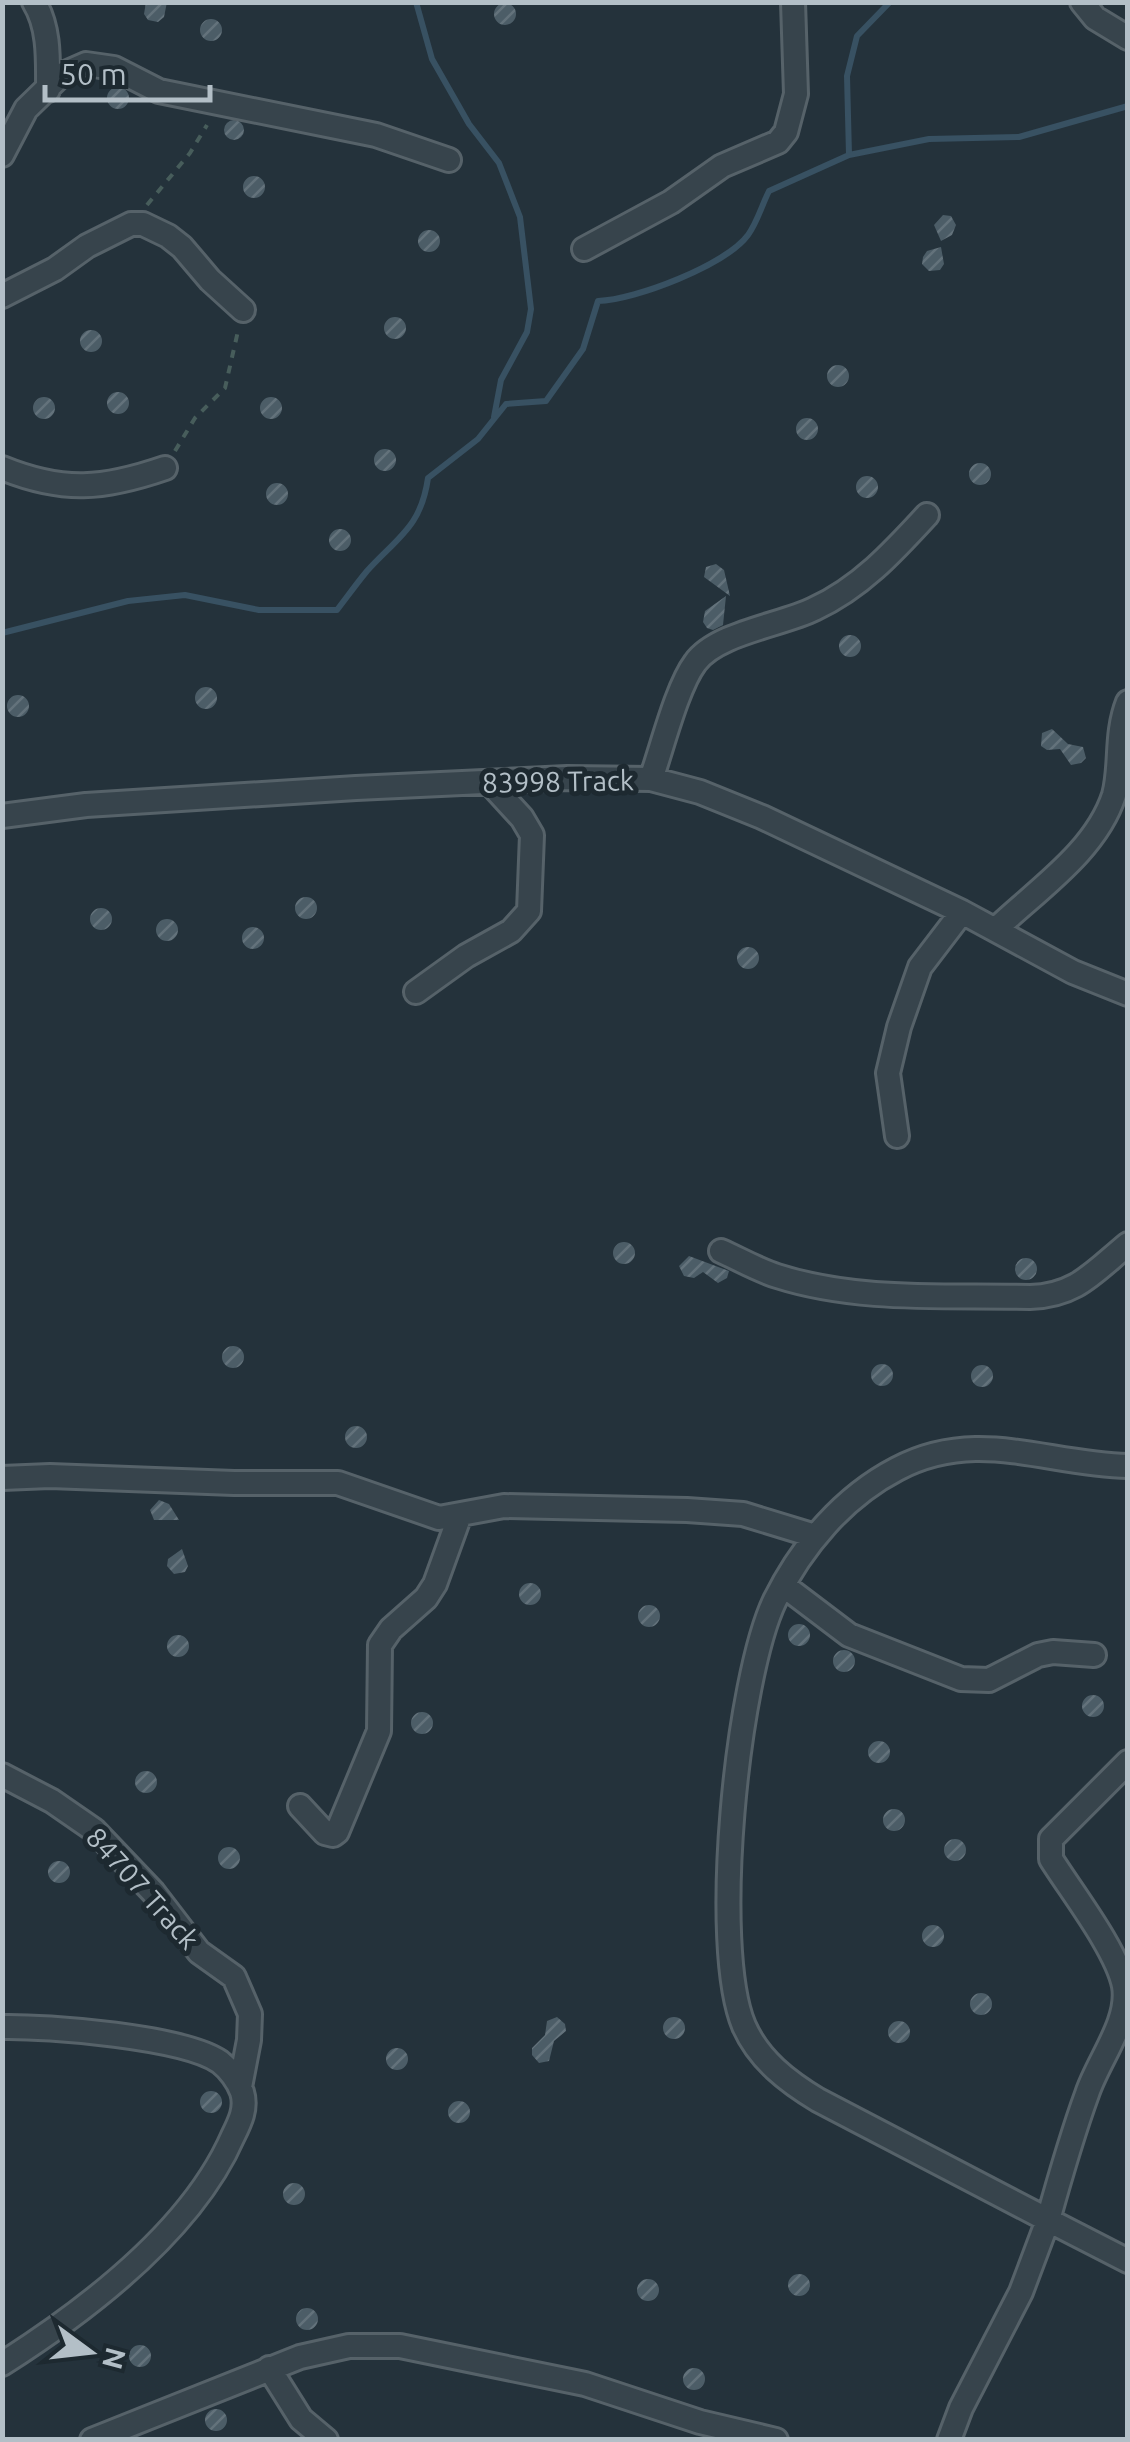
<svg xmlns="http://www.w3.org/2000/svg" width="1130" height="2442" viewBox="0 0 1130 2442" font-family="Ubuntu,sans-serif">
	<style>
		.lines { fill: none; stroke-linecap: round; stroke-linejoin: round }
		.stream { stroke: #385162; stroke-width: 6 }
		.building { fill: url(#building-hatch) }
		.minor-casing { stroke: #566269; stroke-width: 28 }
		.path { stroke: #475d5b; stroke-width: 4; stroke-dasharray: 8 8; stroke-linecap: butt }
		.minor { stroke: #37444c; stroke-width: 22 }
		.labels { text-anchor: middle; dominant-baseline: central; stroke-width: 10; stroke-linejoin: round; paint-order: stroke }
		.street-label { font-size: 28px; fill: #b3bfc7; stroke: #1d2930 }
	</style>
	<defs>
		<pattern id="building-hatch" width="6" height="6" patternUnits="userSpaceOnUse" patternTransform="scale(2.5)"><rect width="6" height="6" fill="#4c5d67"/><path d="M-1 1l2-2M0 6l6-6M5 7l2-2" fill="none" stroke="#63727b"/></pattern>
	</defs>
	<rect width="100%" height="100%" fill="#24323b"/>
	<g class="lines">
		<path class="stream" d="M416,2L432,59L469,124L499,163L520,217L531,309L527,332L501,380L494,417
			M849,155L929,139L1019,137L1128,106
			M2,633L128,601L185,595L259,610H337C347,597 357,583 367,571C398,537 421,527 428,478L478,439L506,404L546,401L583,349L598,301C635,300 726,265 748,235C757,223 762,205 769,191L849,155L847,76L857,36L890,2"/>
	</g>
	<path class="building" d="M146,2H167L164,17L158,22L148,20L144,14Z
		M494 14a11 11 0 1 1 22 0a11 11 0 1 1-22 0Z
		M200 30a11 11 0 1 1 22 0a11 11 0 1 1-22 0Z
		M107 98a11 11 0 1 1 22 0a11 11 0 1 1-22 0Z
		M224 130a10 10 0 1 1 20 0a10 10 0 1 1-20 0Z
		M243 187a11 11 0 1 1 22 0a11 11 0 1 1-22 0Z
		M943,215L951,216L956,225L952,235L941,241L934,225Z
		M418 241a11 11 0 1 1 22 0a11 11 0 1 1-22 0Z
		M941,247L944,264L940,270L929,271L922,264L923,257L927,251Z
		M384 328a11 11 0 1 1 22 0a11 11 0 1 1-22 0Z
		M80 341a11 11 0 1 1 22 0a11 11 0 1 1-22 0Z
		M827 376a11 11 0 1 1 22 0a11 11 0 1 1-22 0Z
		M107 403a11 11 0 1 1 22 0a11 11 0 1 1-22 0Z
		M33 408a11 11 0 1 1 22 0a11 11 0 1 1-22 0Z
		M260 408a11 11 0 1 1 22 0a11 11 0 1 1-22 0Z
		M796 429a11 11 0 1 1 22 0a11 11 0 1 1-22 0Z
		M374 460a11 11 0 1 1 22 0a11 11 0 1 1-22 0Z
		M969 474a11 11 0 1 1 22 0a11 11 0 1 1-22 0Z
		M856 487a11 11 0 1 1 22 0a11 11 0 1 1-22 0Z
		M266 494a11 11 0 1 1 22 0a11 11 0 1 1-22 0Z
		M329 540a11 11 0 1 1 22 0a11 11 0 1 1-22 0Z
		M716,564L724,570L730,596L704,577L706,567Z
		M726,596L723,625L713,630L707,628L703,622L705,611Z
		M839 646a11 11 0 1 1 22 0a11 11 0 1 1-22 0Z
		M195 698a11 11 0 1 1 22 0a11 11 0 1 1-22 0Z
		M7 706a11 11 0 1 1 22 0a11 11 0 1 1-22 0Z
		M1052,729L1068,744L1083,747L1086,758L1081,763L1071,765L1060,749L1047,750L1041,746L1042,733Z
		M295 908a11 11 0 1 1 22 0a11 11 0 1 1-22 0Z
		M90 919a11 11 0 1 1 22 0a11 11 0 1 1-22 0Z
		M156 930a11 11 0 1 1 22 0a11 11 0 1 1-22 0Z
		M242 938a11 11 0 1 1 22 0a11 11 0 1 1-22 0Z
		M737 958a11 11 0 1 1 22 0a11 11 0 1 1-22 0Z
		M613 1253a11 11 0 1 1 22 0a11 11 0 1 1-22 0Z
		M689,1256L729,1271L727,1278L718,1283L703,1272L694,1278L684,1276L679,1266Z
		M1015 1269a11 11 0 1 1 22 0a11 11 0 1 1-22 0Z
		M222 1357a11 11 0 1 1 22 0a11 11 0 1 1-22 0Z
		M871 1375a11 11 0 1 1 22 0a11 11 0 1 1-22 0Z
		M971 1376a11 11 0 1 1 22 0a11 11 0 1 1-22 0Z
		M345 1437a11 11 0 1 1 22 0a11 11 0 1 1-22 0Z
		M159,1500L169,1504L179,1520H154L150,1510Z
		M182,1549L188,1566L185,1572L174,1574L167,1566L168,1559Z
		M519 1594a11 11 0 1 1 22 0a11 11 0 1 1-22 0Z
		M638 1616a11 11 0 1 1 22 0a11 11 0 1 1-22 0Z
		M788 1635a11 11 0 1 1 22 0a11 11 0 1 1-22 0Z
		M167 1646a11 11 0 1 1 22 0a11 11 0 1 1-22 0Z
		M833 1661a11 11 0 1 1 22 0a11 11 0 1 1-22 0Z
		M1082 1706a11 11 0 1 1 22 0a11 11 0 1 1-22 0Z
		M411 1723a11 11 0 1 1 22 0a11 11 0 1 1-22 0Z
		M868 1752a11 11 0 1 1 22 0a11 11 0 1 1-22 0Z
		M135 1782a11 11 0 1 1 22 0a11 11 0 1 1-22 0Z
		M883 1820a11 11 0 1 1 22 0a11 11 0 1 1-22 0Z
		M944 1850a11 11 0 1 1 22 0a11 11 0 1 1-22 0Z
		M218 1858a11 11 0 1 1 22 0a11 11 0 1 1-22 0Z
		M48 1872a11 11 0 1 1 22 0a11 11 0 1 1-22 0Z
		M922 1936a11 11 0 1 1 22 0a11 11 0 1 1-22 0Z
		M970 2004a11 11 0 1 1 22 0a11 11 0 1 1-22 0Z
		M557,2017L565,2024L566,2031L554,2041L549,2061L539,2063L532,2055V2048L545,2035L547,2021Z
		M663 2028a11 11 0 1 1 22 0a11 11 0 1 1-22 0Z
		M888 2032a11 11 0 1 1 22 0a11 11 0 1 1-22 0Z
		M386 2059a11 11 0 1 1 22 0a11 11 0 1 1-22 0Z
		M200 2102a11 11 0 1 1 22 0a11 11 0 1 1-22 0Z
		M448 2112a11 11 0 1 1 22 0a11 11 0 1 1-22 0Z
		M283 2194a11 11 0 1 1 22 0a11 11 0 1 1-22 0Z
		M788 2285a11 11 0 1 1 22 0a11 11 0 1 1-22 0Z
		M637 2290a11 11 0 1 1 22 0a11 11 0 1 1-22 0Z
		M296 2319a11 11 0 1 1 22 0a11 11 0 1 1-22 0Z
		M129 2356a11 11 0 1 1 22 0a11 11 0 1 1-22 0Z
		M683 2379a11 11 0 1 1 22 0a11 11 0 1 1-22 0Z
		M205 2420a11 11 0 1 1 22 0a11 11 0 1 1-22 0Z"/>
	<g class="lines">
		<defs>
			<path id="minor" d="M34,2C50,28 48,61 48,90
				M1082,2L1095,18L1128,38
				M2,155L26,109L61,75L86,64L114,68L159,91L376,135L449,160
				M584,249L671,202L722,166L778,142L786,132L796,94L793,2
				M2,296L55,269L87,246L131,224H143L168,236L182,247L210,280L243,310
				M2,468C63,493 104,489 165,468
				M651,779C662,748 677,687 695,663C716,633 782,625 814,609C860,588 893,552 927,515
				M2,816L86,805L356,788L567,778L651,779L700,792L762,817L962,912L1073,972L1128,994
				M996,929C1037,890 1096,851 1114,795C1122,766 1115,735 1128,702
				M416,992L466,956L511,931L529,911L532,835L522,818L489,782
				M897,1136L888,1073L899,1027L920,967L962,912
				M721,1251C739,1259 758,1270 777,1276C858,1302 946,1295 1030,1297C1076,1296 1094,1272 1128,1244
				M2,1478L50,1476L234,1483H338L439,1518L504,1506L687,1510L743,1514L815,1536
				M783,1585L849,1635L961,1679L989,1680L1038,1655L1053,1652L1094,1655
				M1128,1762L1051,1839V1859C1071,1891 1117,1950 1124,1986C1130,2022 1098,2060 1087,2094C1072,2135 1060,2177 1048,2220L1128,2261
				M2,1775L52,1801L94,1830L153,1892L199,1952L234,1977L250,2014L249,2040L240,2087
				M300,1806L325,1833L333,1835L337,1832L379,1731L380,1645L391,1629L426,1598L435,1584L460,1515
				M2,2027C48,2026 185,2037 220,2062C229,2069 238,2081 242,2092C247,2108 240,2122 233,2136C192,2230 87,2310 2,2364
				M269,2368L301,2419L326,2440
				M92,2440L300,2357L349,2346H400L585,2384L700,2422L776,2440
				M949,2440L961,2408L1021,2292L1048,2220L818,2100C788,2082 759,2060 744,2026C710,1946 737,1679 775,1600C802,1546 843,1497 897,1469C977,1427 1044,1464 1128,1466"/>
		</defs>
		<use href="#minor" class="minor-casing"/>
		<path class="path" d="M147,205L190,153L207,125
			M175,451L195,418L225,388L238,331"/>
		<use href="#minor" class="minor"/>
	</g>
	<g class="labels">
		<g class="street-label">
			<text transform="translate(558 781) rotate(-1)">83998 Track</text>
			<text transform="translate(143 1888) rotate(48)">84707 Track</text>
		</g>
	</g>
	<rect width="1130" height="2442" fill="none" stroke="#b3bfc7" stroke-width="10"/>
	<g transform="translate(90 2352) rotate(105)" stroke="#1d2930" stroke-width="8" paint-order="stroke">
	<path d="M0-8L18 38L0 25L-18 38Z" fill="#b3bfc7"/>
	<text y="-15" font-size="28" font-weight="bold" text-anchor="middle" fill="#b3bfc7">N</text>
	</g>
	<path d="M45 85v15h165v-15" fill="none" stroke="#b3bfc7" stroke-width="5"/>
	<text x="60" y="85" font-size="30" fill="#b3bfc7" stroke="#1d2930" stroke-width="8" paint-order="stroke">50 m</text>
</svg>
